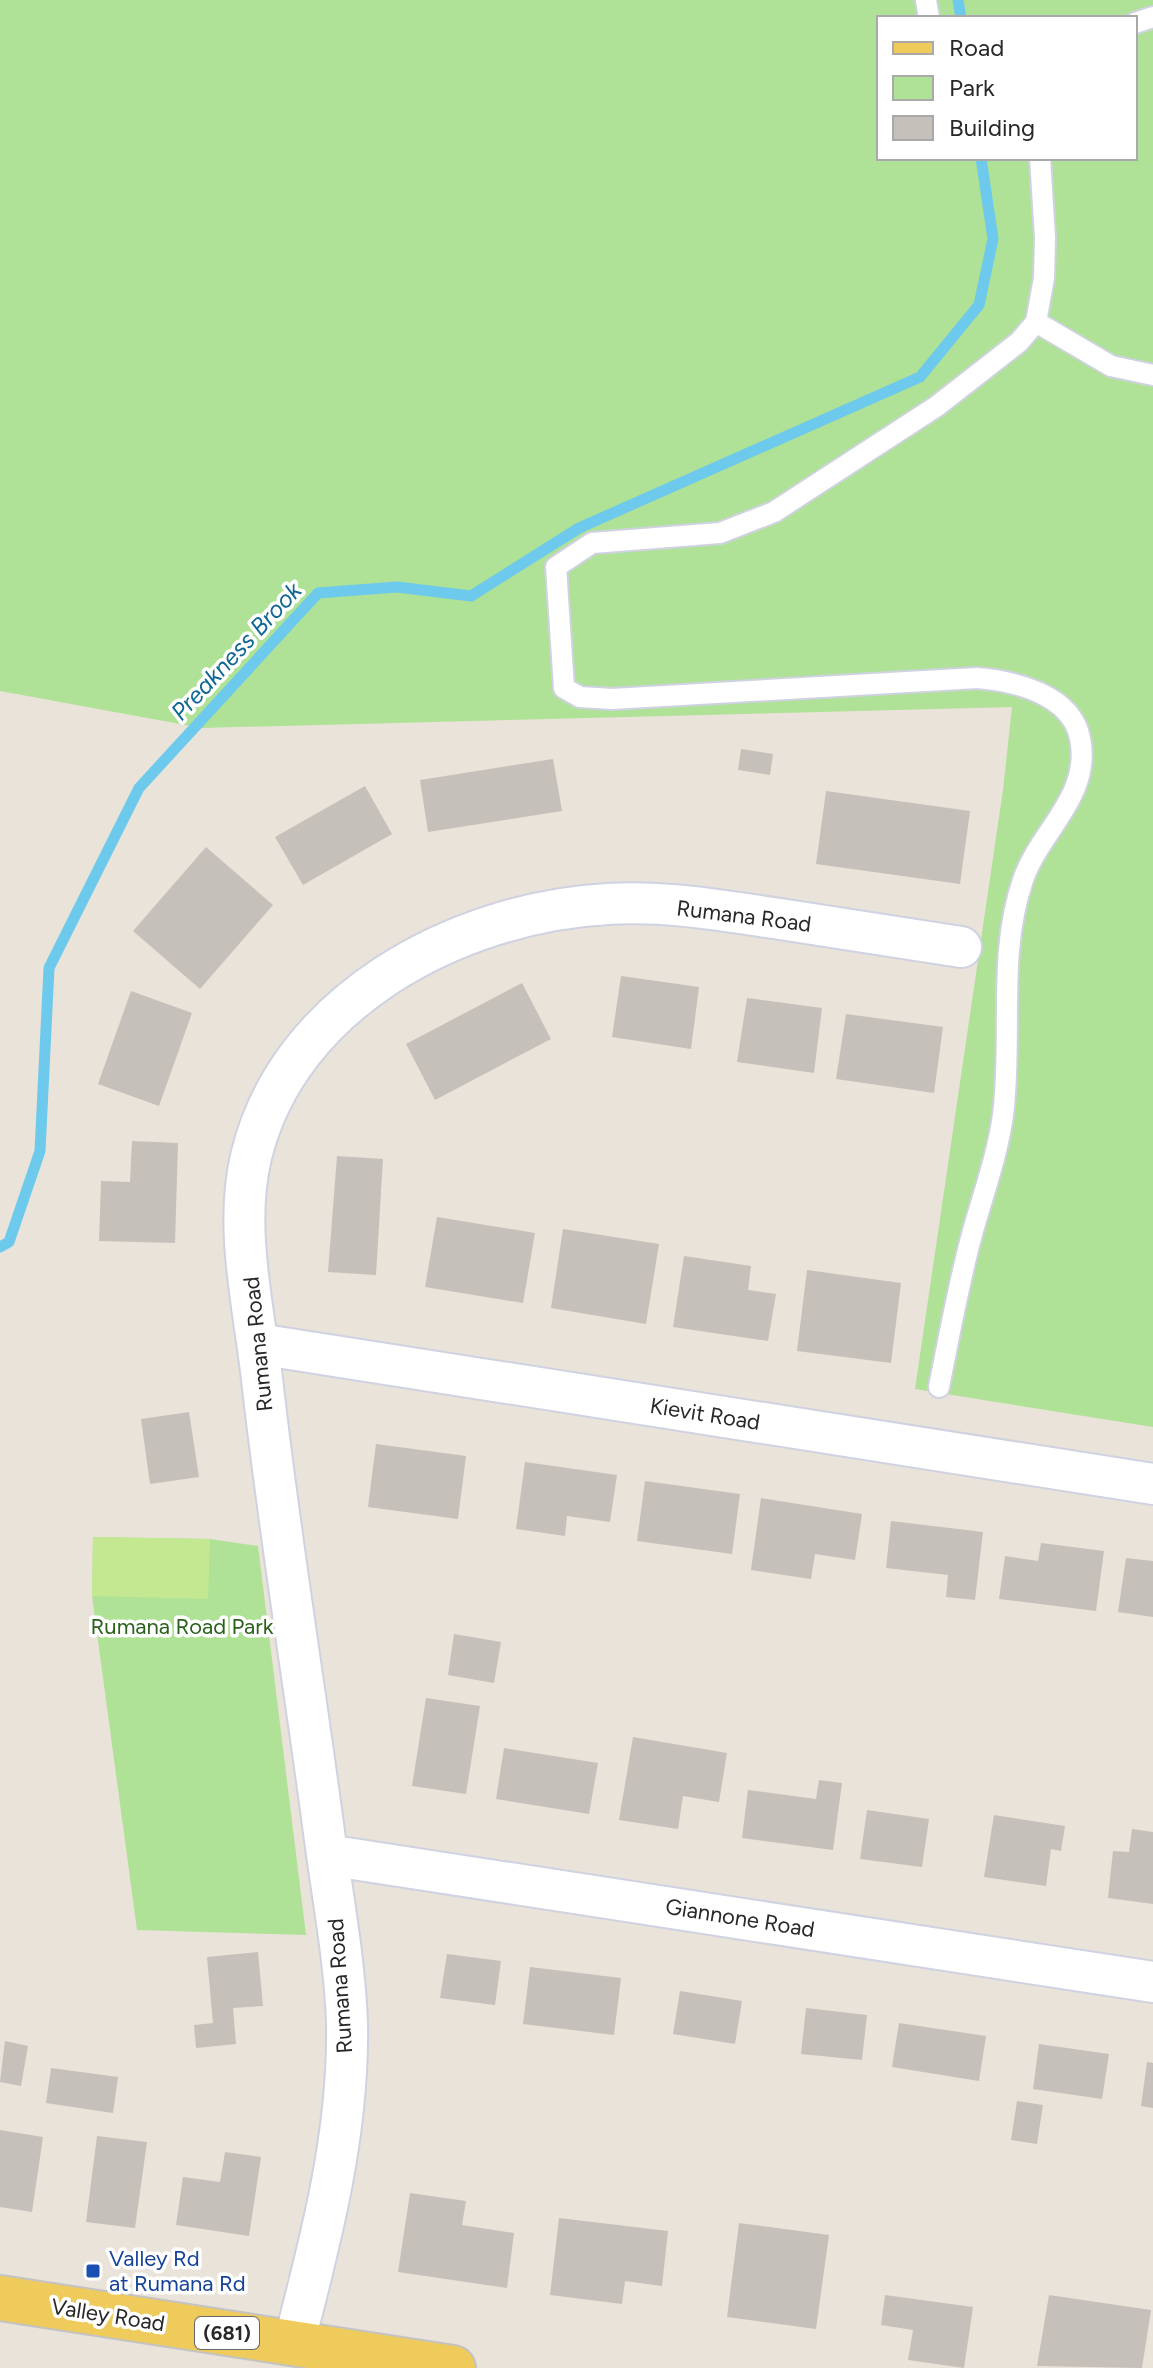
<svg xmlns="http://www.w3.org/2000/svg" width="1153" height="2368" viewBox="0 0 1153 2368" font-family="Figtree,sans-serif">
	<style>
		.green { fill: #afe196; fill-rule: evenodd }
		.pitch { fill: #c3e891 }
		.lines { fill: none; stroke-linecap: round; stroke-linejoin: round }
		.stream { stroke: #6dcaec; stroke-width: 11 }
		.building { fill: #c5c0b9 }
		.lane-casing { stroke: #cfd2e1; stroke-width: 24 }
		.street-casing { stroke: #cfd2e1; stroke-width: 44 }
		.primary-casing { stroke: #c3c3c3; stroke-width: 48 }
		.lane { stroke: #fff; stroke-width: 20 }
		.street { stroke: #fff; stroke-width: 40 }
		.primary { stroke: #eecb5b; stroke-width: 44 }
		.transit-dot { fill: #1a4fb4; stroke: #fff; stroke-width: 3 }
		.labels { text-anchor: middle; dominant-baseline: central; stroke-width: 7; stroke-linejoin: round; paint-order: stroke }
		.shield { fill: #fff; stroke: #686868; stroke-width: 2 }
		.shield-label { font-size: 20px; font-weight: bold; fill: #282828 }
		.street-label { font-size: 22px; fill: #282828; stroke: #fff }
		.park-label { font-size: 22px; fill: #29621a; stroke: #fff }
		.transit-label { font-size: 22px; fill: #164399; stroke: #fff; text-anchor: start }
		.water-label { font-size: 24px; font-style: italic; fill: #0f6794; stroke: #fff }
	</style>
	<rect width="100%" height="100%" fill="#eae3d9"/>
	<path class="green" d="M0,0H1153V1427L915,1389L1003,790L1012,707L202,728L0,691ZM879,18H1135V158H879Z
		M93,1537L210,1539L258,1546L306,1935L137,1930L92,1596Z"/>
	<path class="pitch" d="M93,1537L210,1539L208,1599L92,1596Z"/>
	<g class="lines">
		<path class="stream" d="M958,0L961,18
			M0,1247L9,1242L40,1151L49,968L139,788L318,593L397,587L471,596L579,528L920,377L979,305L993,239L981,158"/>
	</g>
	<path class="building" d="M741,749L773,754L770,775L738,770Z
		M553,759L562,811L428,832L420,780Z
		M365,786L392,834L303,885L275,837Z
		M826,791L970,811L960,884L816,864Z
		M206,847L273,905L200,989L133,931Z
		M621,976L699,987L691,1049L612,1037Z
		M522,983L551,1039L435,1100L406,1044Z
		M131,991L192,1013L159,1106L98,1084Z
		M747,998L822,1008L814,1073L737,1062Z
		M846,1014L943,1027L934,1093L836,1079Z
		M132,1141L178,1143L175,1243L99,1241L101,1181L130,1182Z
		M337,1156L383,1159L376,1275L328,1272Z
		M437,1217L535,1233L523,1303L425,1287Z
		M563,1229L659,1244L646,1324L551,1308Z
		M684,1256L751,1266L748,1290L776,1294L768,1341L673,1327Z
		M807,1270L901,1283L891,1363L797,1351Z
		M189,1412L199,1477L150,1484L141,1419Z
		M376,1444L466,1456L458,1519L368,1507Z
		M525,1462L617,1475L610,1522L567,1516L565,1536L516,1529Z
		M645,1481L740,1494L732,1554L637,1541Z
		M761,1498L862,1514L855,1560L815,1554L811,1579L751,1570Z
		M891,1521L983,1532L975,1600L946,1597L948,1575L886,1568Z
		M1041,1543L1104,1551L1096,1611L999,1599L1005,1556L1038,1561Z
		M1126,1558L1153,1561V1617L1118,1612Z
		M454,1634L501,1642L494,1683L448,1675Z
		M426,1698L480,1706L466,1794L412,1786Z
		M633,1737L727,1753L719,1802L683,1796L678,1829L619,1820Z
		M504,1748L598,1763L589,1814L496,1799Z
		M819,1780L842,1783L833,1850L742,1838L748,1790L816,1799Z
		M867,1810L929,1819L922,1867L860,1859Z
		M994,1815L1065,1826L1061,1851L1051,1849L1046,1886L984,1877Z
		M1132,1829L1153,1832V1904L1108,1898L1113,1851L1129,1852Z
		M258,1952L263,2006L233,2008L236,2044L196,2048L194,2025L213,2023L207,1957Z
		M447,1954L501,1961L495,2005L440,1998Z
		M530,1967L621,1978L614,2035L523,2024Z
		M680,1991L742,2001L735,2044L673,2034Z
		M806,2008L867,2015L862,2060L801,2054Z
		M899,2023L986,2036L979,2081L892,2067Z
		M5,2041L28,2046L21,2086L0,2082Z
		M1039,2044L1109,2054L1102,2099L1033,2089Z
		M1147,2062L1153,2063V2108L1141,2106Z
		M51,2068L118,2077L113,2113L46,2103Z
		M1017,2101L1043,2105L1037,2144L1011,2140Z
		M0,2130L43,2137L32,2212L0,2207Z
		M97,2136L147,2142L135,2228L86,2222Z
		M225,2152L261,2157L249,2236L176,2225L183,2177L220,2182Z
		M410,2193L466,2201L462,2225L514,2233L507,2288L398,2272Z
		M559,2218L668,2231L662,2286L625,2281L622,2304L550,2295Z
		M739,2223L829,2235L816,2329L727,2317Z
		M885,2295L973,2307L964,2368L908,2360L913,2330L881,2325Z
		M1049,2295L1151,2310L1142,2368L1037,2366Z"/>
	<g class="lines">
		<defs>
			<path id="lane" d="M926,0L929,18
				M1135,23L1153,17
				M1036,322L1111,366L1153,375
				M939,1387C949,1337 958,1287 971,1238C982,1197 997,1158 1003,1115C1013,1037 997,955 1023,880C1040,830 1092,796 1080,738C1071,694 1014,681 977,678L612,699L580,697L564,688L556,567L592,543L720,533L774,512L937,406L1019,342L1036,322L1044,278L1045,238L1040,158"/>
			<path id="street" d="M258,1344L1153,1484
				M327,1855L1153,1982
				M294,2343C321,2239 349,2133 347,2024C345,1960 332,1895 324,1832C304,1681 279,1531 262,1379C254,1308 234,1228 251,1157C288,1001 458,912 608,904C665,900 724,911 780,919C840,928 901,938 961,947"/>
			<path id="primary" d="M0,2298L453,2368"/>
		</defs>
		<use href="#lane" class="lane-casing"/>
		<use href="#street" class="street-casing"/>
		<use href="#primary" class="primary-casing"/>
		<use href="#lane" class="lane"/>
		<use href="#street" class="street"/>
		<use href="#primary" class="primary"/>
	</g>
	<rect class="transit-dot" x="85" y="2263" width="16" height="16" rx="4"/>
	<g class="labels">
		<rect class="shield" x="195" y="2317" width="64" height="32" rx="6"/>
		<g class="shield-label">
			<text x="227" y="2333">(681)</text>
		</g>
		<g class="street-label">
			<text transform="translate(744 916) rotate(7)">Rumana Road</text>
			<text transform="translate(258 1344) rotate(-96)">Rumana Road</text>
			<text transform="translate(705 1414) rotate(9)">Kievit Road</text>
			<text transform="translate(740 1918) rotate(9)">Giannone Road</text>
			<text transform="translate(340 1986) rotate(-94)">Rumana Road</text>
			<text transform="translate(108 2315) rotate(9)">Valley Road</text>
		</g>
		<g class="park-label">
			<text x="182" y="1626">Rumana Road Park</text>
		</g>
		<g class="transit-label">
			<text x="109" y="2258">Valley Rd<tspan x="109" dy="25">at Rumana Rd</tspan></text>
		</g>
		<g class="water-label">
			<text transform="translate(236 651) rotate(-47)">Preakness Brook</text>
		</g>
	</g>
	<rect x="877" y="16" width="260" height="144" fill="#ffffff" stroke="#a9a9a9" stroke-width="2"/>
	<rect x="893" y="42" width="40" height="12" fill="#eecb5b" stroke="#a9a9a9" stroke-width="2"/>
	<text x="949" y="56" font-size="24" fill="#282828">Road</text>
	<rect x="893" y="76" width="40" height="24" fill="#afe196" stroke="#a9a9a9" stroke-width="2"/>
	<text x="949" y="96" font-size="24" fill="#282828">Park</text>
	<rect x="893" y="116" width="40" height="24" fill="#c5c0b9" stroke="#a9a9a9" stroke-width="2"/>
	<text x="949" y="136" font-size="24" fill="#282828">Building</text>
</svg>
